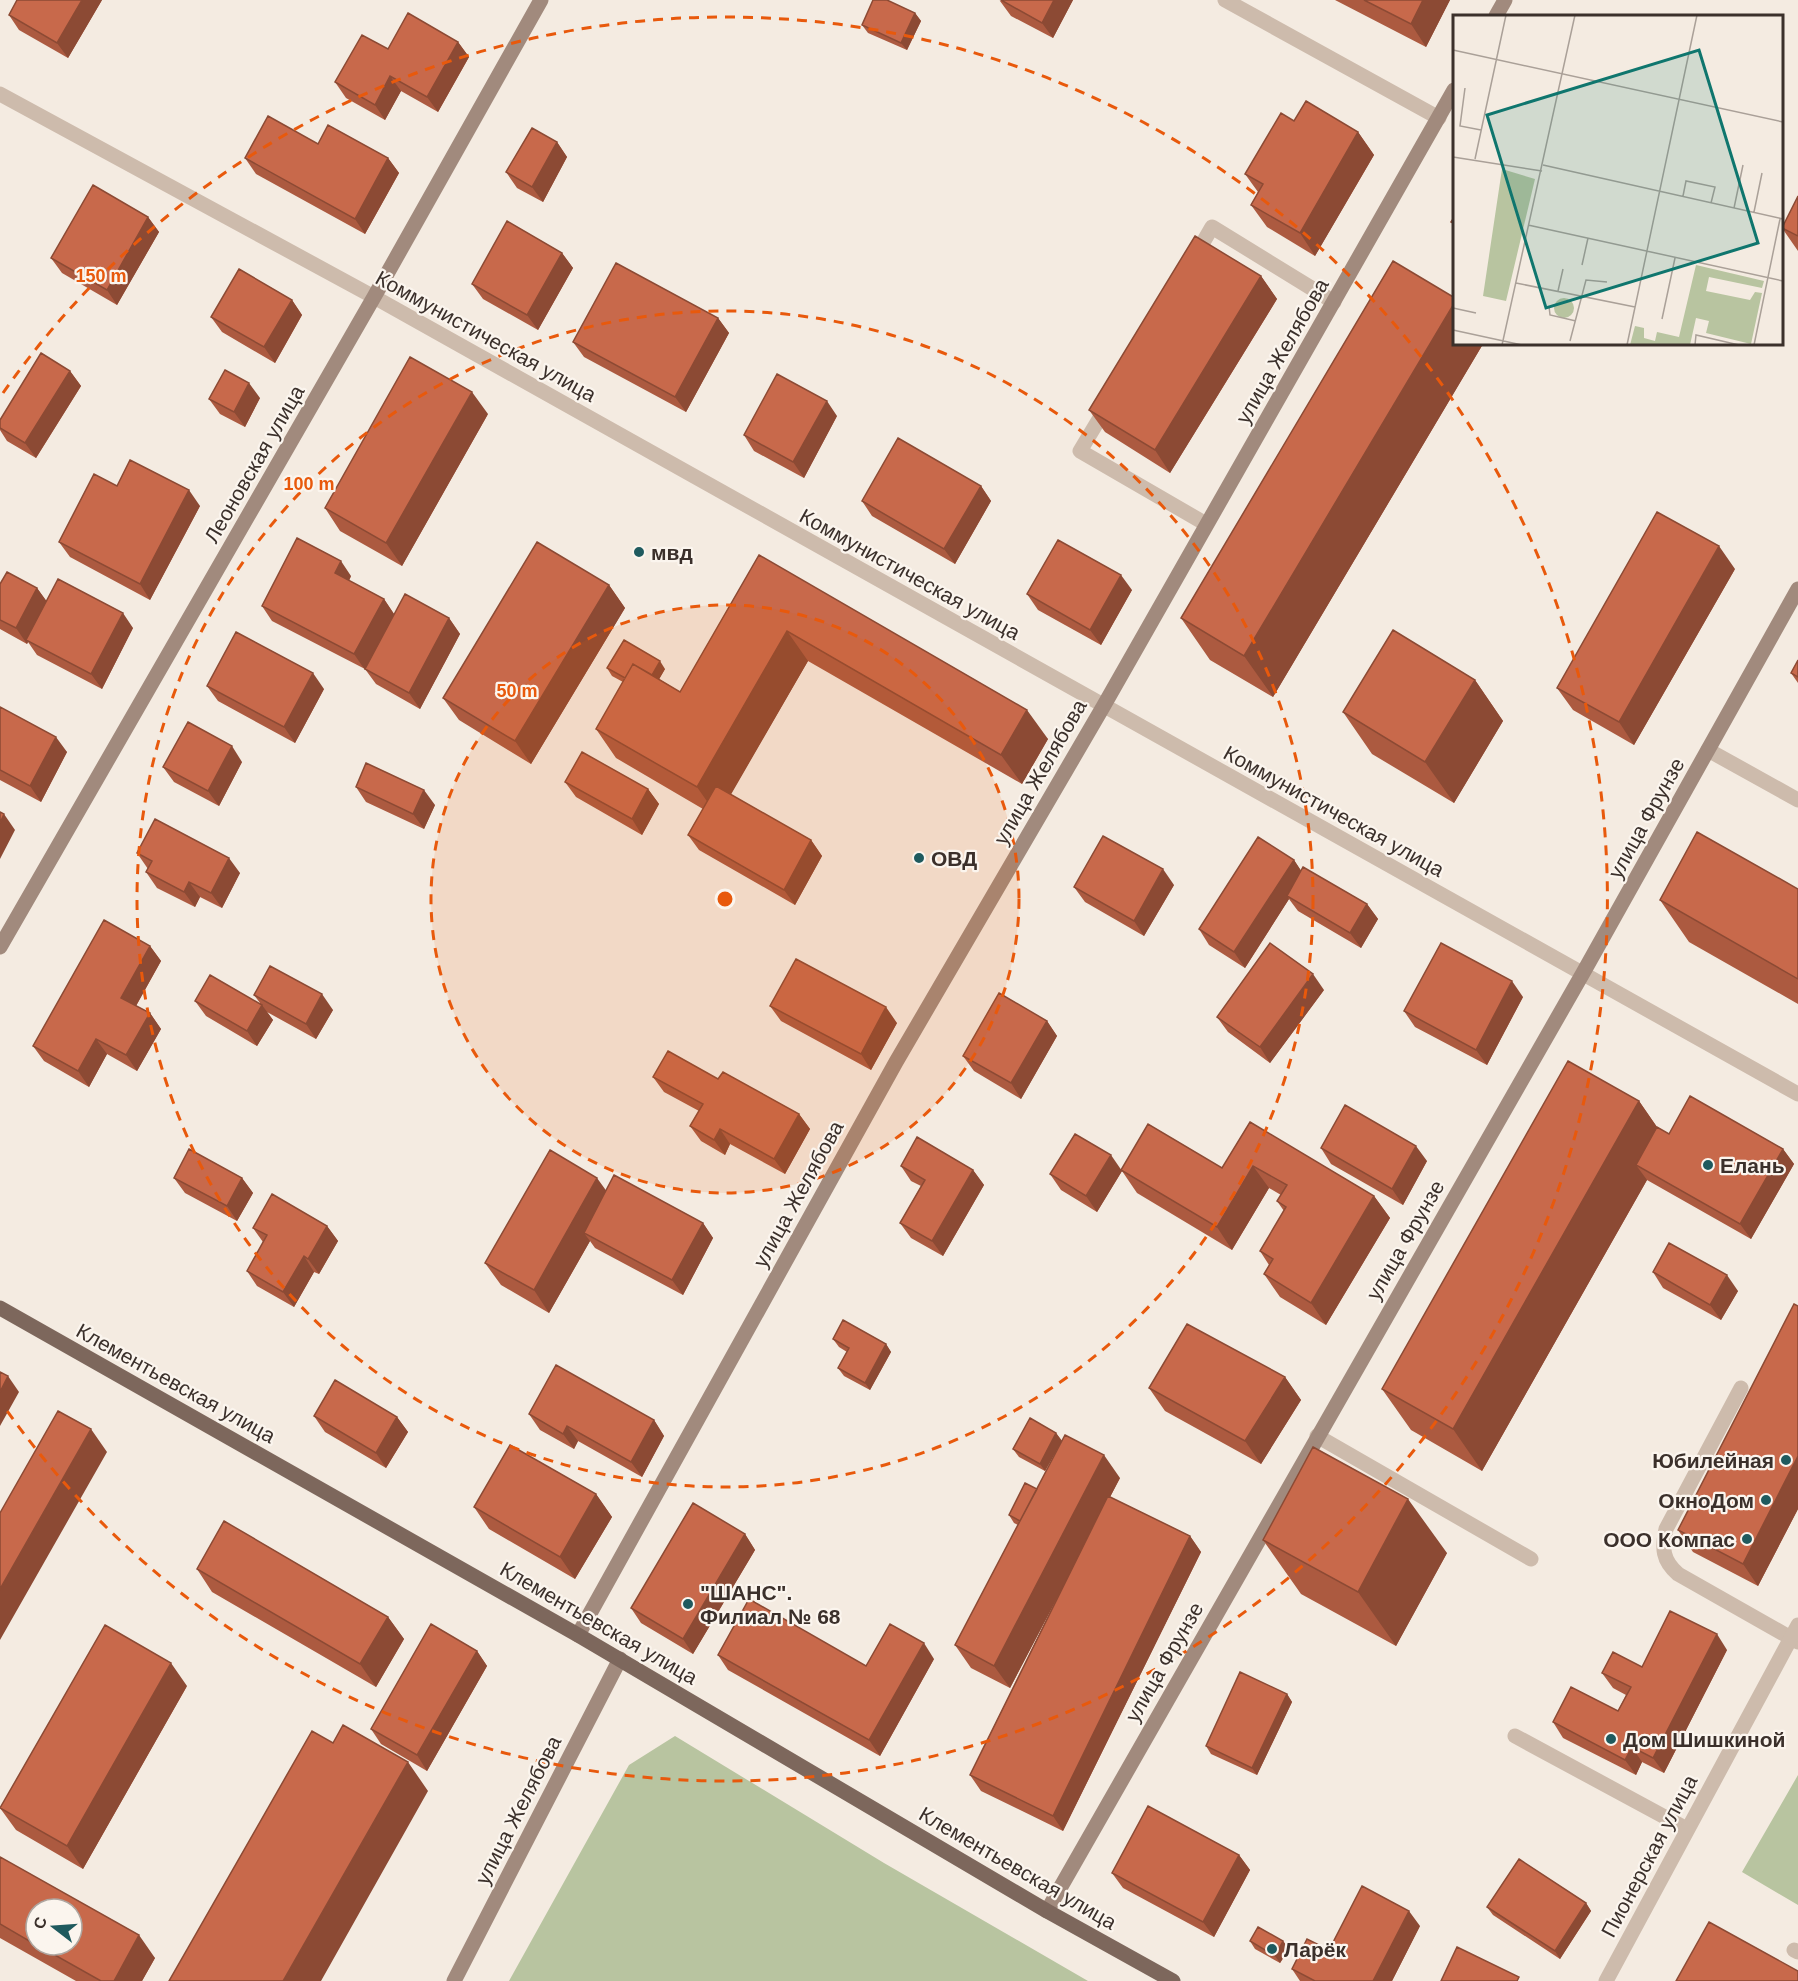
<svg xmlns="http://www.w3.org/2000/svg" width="1798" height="1981" viewBox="0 0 1798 1981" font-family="Arial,sans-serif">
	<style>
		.green { fill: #b8c4a0 }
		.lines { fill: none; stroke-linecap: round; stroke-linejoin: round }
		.lane { stroke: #cdbbac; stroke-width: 15 }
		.street { stroke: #cdbbac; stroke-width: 15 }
		.secondary { stroke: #a18a7d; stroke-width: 15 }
		.primary { stroke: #7d675c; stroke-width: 15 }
		.wall { fill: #ac5a40 }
		.shaded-wall { fill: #8c4a34 }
		.building { fill: #c8694b; stroke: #8c4a34; stroke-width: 1.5 }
		.ring { fill: none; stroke: #e8590c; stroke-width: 3; stroke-dasharray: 10 8 }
		.poi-dot { fill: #1f5a5e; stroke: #fbf5ee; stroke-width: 2 }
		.labels { text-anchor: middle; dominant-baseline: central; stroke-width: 4.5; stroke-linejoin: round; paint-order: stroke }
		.street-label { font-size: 21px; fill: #3b302b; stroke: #fbf5ee }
		.poi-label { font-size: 21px; font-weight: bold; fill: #3b302b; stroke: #fbf5ee; text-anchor: start }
		.inset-road { fill: none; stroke: #aaa098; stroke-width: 1.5 }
		.view { fill: #0f766e; fill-opacity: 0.15; stroke: #0f766e; stroke-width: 3 }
		.inset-edge { fill: none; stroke: #3b302b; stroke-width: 3 }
		.centre { fill: #e8590c; stroke: #fbf5ee; stroke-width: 3 }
		.ring-label { font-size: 18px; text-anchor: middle; font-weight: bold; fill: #e8590c; stroke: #fbf5ee; stroke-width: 4.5; stroke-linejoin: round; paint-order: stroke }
	</style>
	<rect width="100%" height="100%" fill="#f4ebe1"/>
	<path class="green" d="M675,1736L884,1863L1088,1981H509L629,1765Z
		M1798,1775V1905L1742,1872Z"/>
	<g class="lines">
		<path class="lane" d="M1225,0L1439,118
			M1194,258L1212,227L1334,302
			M1107,406L1080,451L1206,524
			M1741,1388L1666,1529C1662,1548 1662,1560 1678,1574L1798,1642
			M1515,1736L1687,1829
			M1794,1950L1798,1952"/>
		<path class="street" d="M0,94L374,297L1798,1094
			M1708,750L1798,800
			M1317,1436L1531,1559
			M1606,1981L1798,1625"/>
		<path class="secondary" d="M1496,16L1505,0
			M0,947L374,297L541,0
			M578,1635L896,1062L1103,707L1454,90
			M1047,1911L1583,973L1798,589
			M454,1981L620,1659"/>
		<path class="primary" d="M0,1308L578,1635L1047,1911L1173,1981"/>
	</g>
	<path class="wall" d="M102,0L68,58L19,30L9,15Z
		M1073,0L1053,38L1011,16L1000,1Z
		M1335,0H1450L1426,47Z
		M915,13L921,21L907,50L868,33L862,25Z
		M458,42L469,57L438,112L401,91L385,120L346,98L335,82L388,49Z
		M1294,121L1358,132L1374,155L1315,256L1267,227L1251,205L1258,192L1245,174Z
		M557,142L567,157L543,202L517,188L506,172Z
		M318,144L388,158L399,173L365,234L256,174L245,158Z
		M1798,196V251L1782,228Z
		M148,217L159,232L117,305L62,273L51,258Z
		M562,253L573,268L538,330L483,299L472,284Z
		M1261,276L1277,299L1170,473L1105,432L1089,410Z
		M292,300L302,315L275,363L222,332L211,317Z
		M718,318L729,333L686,412L584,357L573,342Z
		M1455,344H1483L1273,697L1210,660L1181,618Z
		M70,371L81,386L36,458L7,441L0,430V420Z
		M260,398L245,427L220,414L209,399Z
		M488,414L402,566L340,531L325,508Z
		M837,416L804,478L754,451L744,435Z
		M117,486L200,506L150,600L70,557L59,542Z
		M981,486L991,501L955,564L872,516L862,501Z
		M759,555L1048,739L1022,784L808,661L730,795L811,840L822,856L795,905L699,850L688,835L703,809L616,758L596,729L623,682L612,676L607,668L665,669L659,679L680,692Z
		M1735,569L1634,745L1573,710L1557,688Z
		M351,576L349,581L384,599L394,614L449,618L460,634L420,709L376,684L365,669L272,621L262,606Z
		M0,584L37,588L46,601L133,628L102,689L37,655L28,642L27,644L0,629Z
		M609,585L625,608L531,764L459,720L443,698Z
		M1132,590L1101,645L1038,610L1027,594Z
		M1798,660V683L1791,673Z
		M1475,680L1503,721L1454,803L1372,754L1343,712Z
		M207,686L324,689L295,743L218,701Z
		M0,707L67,752L41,802L0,780Z
		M242,762L219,806L174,782L163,767Z
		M565,782L648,789L659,804L642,835L576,797Z
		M356,787L435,805L424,829L366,802Z
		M137,853L240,873L222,908L200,897L195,907L157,888L146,872L148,869Z
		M1294,860L1301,871L1367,904L1378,919L1361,948L1298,911L1289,899L1245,968L1209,945L1199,929Z
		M1174,885L1144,936L1085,902L1074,887Z
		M1798,889V1004L1689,942L1660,900Z
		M150,946L161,961L136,1006L150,1013L161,1029L137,1071L107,1054L89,1087L44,1061L33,1046Z
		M1324,990L1270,1063L1228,1032L1217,1017Z
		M254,995L333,1010L316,1039L267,1012L273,1020L257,1046L206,1016L195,1001L260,1003Z
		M1523,997L1487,1065L1415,1027L1404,1011Z
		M770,1006L897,1023L871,1070L781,1021Z
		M1047,1021L1057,1036L1021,1099L974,1071L963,1056Z
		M653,1077L718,1079L799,1114L810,1129L785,1174L730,1144L725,1155L701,1141L690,1126L699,1111L664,1092Z
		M1639,1101L1657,1127L1669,1134L1783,1149L1794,1164L1751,1239L1647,1180L1482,1471L1411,1430L1382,1389Z
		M1250,1122L1374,1196L1390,1218L1326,1325L1280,1297L1264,1274L1269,1265L1260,1251L1284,1211L1277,1201L1281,1195L1269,1188L1232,1250L1137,1193L1122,1171L1097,1212L1061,1190L1050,1174L1121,1170L1222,1168Z
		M1321,1148L1427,1161L1403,1205L1331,1164Z
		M901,1166L973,1170L984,1185L943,1256L911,1238L900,1223L921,1186L911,1181Z
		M174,1178H242L253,1193L237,1221L185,1193Z
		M606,1190L703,1223L713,1238L683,1295L595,1248L590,1241L549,1313L501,1285L485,1263Z
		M327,1226L338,1241L319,1274L314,1272L294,1307L257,1286L247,1271L263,1242L253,1228Z
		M1653,1272L1738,1291L1721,1320L1663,1288Z
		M1798,1306V1509L1758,1586L1693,1552L1678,1530Z
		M833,1339L886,1344L891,1352L870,1390L844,1376L838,1368L847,1352L839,1347Z
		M1285,1377L1301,1400L1261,1464L1165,1411L1149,1388Z
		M529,1414L654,1420L664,1436L642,1477L578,1441L574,1449L540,1430Z
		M314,1416L397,1417L408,1432L386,1468L325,1432Z
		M1056,1433L1062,1441L1045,1471L1019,1457L1013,1449Z
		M1120,1478L1110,1497L1190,1536L1201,1552L1063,1831L981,1791L970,1775L1056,1600L1010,1688L971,1668L955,1645L1018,1525L1014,1523L1009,1515L1037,1489Z
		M596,1494L612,1517L575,1579L489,1529L474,1507Z
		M745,1534L755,1550L693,1654L641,1623L631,1608Z
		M1263,1540L1447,1553L1396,1646L1301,1594Z
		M197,1569L388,1617L404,1639L376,1687L212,1592Z
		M1727,1650L1664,1773L1642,1762L1636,1775L1563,1738L1553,1722L1618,1711L1626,1695L1613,1688L1602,1673L1642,1667Z
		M477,1651L487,1666L427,1771L381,1744L371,1729Z
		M718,1655L866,1666L934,1659L880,1756L728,1670Z
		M187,1686L83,1869L16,1830L0,1808Z
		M1287,1694L1292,1702L1257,1775L1211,1754L1206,1746Z
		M1239,1855L1250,1870L1214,1937L1123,1888L1112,1873Z
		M0,1857L155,1958L142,1981H76L0,1938Z
		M1586,1903L1591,1911L1560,1959L1493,1915L1487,1907Z
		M1420,1926L1392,1981H1300L1292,1969L1329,1950Z
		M1250,1941H1283L1289,1949L1280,1963L1255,1949Z"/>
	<path class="shaded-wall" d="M82,0H102L68,58L57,43Z
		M1054,0H1073L1053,38L1042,23Z
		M1423,0H1450L1426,47L1411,24Z
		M915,13L921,21L907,50L901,43Z
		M458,42L469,57L438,112L427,97Z
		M390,76L401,91L385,120L375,105Z
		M1358,132L1374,155L1315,256L1300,233Z
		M557,142L567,157L543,202L532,187Z
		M388,158L399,173L365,234L355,219Z
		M148,217L159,232L117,305L107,290Z
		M562,253L573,268L538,330L527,315Z
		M1261,276L1277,299L1170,473L1155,450Z
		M292,300L302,315L275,363L264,347Z
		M1455,302V344H1483L1273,697L1244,656Z
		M718,318L729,333L686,412L675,397Z
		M70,371L81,386L36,458L25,443Z
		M249,383L260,398L245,427L234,412Z
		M472,392L488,414L402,566L386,543Z
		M827,401L837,416L804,478L793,462Z
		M981,486L991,501L955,564L944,549Z
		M189,490L200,506L150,600L140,584Z
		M1719,546L1735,569L1634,745L1619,722Z
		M341,561L351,576L345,588L335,573Z
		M1121,575L1132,590L1101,645L1090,630Z
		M609,585L625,608L531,764L515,741Z
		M37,588L48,603L26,640L28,642L27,644L16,628Z
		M384,599L394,614L365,670L354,654Z
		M123,613L133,628L102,689L91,674Z
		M449,618L460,634L420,709L409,693Z
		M787,631L808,661L718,817L697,787Z
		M660,661L665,669L649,697L643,689Z
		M313,673L324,689L295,743L284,727Z
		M1475,680L1503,721L1454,803L1425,762Z
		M1027,710L1048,739L1022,784L1001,755Z
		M56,737L67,752L41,802L30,786Z
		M232,746L242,762L219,806L208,791Z
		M648,789L659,804L642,835L632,819Z
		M424,790L435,805L424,829L413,814Z
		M4,814L15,830L0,859V823Z
		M811,840L822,856L795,905L784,890Z
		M229,858L240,873L222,908L211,893Z
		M1294,860L1304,875L1287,896L1289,899L1245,968L1234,952Z
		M1163,869L1174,885L1144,936L1134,921Z
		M189,882L200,897L195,907L184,892Z
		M1367,904L1378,919L1361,948L1350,933Z
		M150,946L161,961L132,1013L121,998Z
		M1313,974L1324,990L1270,1063L1260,1047Z
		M1512,981L1523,997L1487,1065L1476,1050Z
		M322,994L333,1010L316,1039L306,1024Z
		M262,1005L273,1020L257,1046L247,1031Z
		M886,1007L897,1023L871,1070L861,1054Z
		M150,1013L161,1029L137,1071L126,1055Z
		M1047,1021L1057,1036L1021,1099L1011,1083Z
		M96,1039L107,1054L89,1087L78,1071Z
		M1639,1101L1668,1143L1636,1165L1647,1180L1482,1471L1453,1429Z
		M799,1114L810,1129L785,1174L774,1159Z
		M720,1129L730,1144L725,1155L714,1140Z
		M1416,1146L1427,1161L1403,1205L1392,1189Z
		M1783,1149L1794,1164L1751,1239L1740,1224Z
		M1111,1155L1122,1171L1097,1212L1086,1196Z
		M1253,1166L1269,1188L1232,1250L1217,1227Z
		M973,1170L984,1185L943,1256L932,1241Z
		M242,1178L253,1193L237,1221L227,1206Z
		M597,1178L613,1200L584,1233L590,1241L549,1313L534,1290Z
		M1374,1196L1390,1218L1326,1325L1311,1303Z
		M703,1223L713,1238L683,1295L672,1280Z
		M327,1226L338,1241L319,1274L308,1259Z
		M304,1256L314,1272L294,1307L283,1292Z
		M1727,1275L1738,1291L1721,1320L1710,1305Z
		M886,1344L891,1352L870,1390L865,1383Z
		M8,1376L19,1392L0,1426V1392Z
		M1285,1377L1301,1400L1261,1464L1245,1441Z
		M397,1417L408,1432L386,1468L376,1453Z
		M654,1420L664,1436L642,1477L631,1462Z
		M567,1426L578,1441L574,1449L563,1434Z
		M91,1429L107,1452L0,1640V1589Z
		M1056,1433L1062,1441L1045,1471L1040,1464Z
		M1104,1455L1120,1478L1010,1688L994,1666Z
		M1798,1456V1509L1758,1586L1743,1564Z
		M596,1494L612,1517L575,1579L560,1557Z
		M1408,1499L1447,1553L1396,1646L1358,1592Z
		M745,1534L755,1550L693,1654L683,1639Z
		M1190,1536L1201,1552L1063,1831L1053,1816Z
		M388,1617L404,1639L376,1687L360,1664Z
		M1717,1634L1727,1650L1664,1773L1653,1758Z
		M924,1643L934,1659L880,1756L869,1740Z
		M477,1651L487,1666L427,1771L417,1755Z
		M171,1663L187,1686L83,1869L67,1846Z
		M1287,1694L1292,1702L1257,1775L1252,1768Z
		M1632,1747L1642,1762L1636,1775L1625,1760Z
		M408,1762L428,1791L321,1981H283Z
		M1239,1855L1250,1870L1214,1937L1203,1922Z
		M1586,1903L1591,1911L1560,1959L1555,1951Z
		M1409,1911L1420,1926L1392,1981H1373Z
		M139,1935L155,1958L142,1981H114Z
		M1283,1941L1289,1949L1280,1963L1275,1956Z"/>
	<path class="building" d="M17,0H82L57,43L9,15Z
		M873,0H887L915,13L901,43L862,25Z
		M1001,0H1054L1042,23Z
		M1364,0H1423L1411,24Z
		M408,13L458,42L427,97L390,76L375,105L335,82L362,35L388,49Z
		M1306,101L1358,132L1300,233L1251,205L1263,184L1245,174L1281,113L1294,121Z
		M268,116L318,144L328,125L388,158L355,219L245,158Z
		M532,128L557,142L532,187L506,172Z
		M93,185L148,217L107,290L51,258Z
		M1798,196V236L1782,228Z
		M1455,216V224L1451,222Z
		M507,221L562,253L527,315L472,284Z
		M1195,236L1261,276L1155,450L1089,410Z
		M1393,261L1455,298V302L1244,656L1181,618Z
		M616,263L718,318L675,397L573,342Z
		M239,269L292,300L264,347L211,317Z
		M41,353L70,371L25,443L0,428V420Z
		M410,357L472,392L386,543L325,508Z
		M225,370L249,383L234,412L209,399Z
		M777,374L827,401L793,462L744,435Z
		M898,438L981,486L944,549L862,501Z
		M130,460L189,490L140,584L59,542L94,474L117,486Z
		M1657,512L1719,546L1619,722L1557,688Z
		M297,538L341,561L335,573L384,599L354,654L262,606Z
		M1058,540L1121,575L1090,630L1027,594Z
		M537,542L609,585L515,741L443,698Z
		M759,555L1027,710L1001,755L787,631L697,787L596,729L633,664L680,692Z
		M7,572L37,588L16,628L0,620V584Z
		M58,579L123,613L91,674L26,640Z
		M405,594L449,618L409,693L365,669Z
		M1393,630L1475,680L1425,762L1343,712Z
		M236,632L313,673L284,727L207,686Z
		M624,640L660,661L652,675L633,664L625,678L607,668Z
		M1798,660V677L1791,673Z
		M0,707L56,737L30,786L0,770Z
		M188,722L232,746L208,791L163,767Z
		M582,752L648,789L632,819L565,782Z
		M366,763L424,790L413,814L356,787Z
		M716,786L811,840L784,890L688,835Z
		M0,812L4,814L0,823Z
		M155,819L229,858L211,893L189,882L184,892L146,872L152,861L137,853Z
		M1697,832L1798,889V979L1660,900Z
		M1103,836L1163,869L1134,921L1074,887Z
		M1258,837L1294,860L1234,952L1199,929Z
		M1303,867L1367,904L1350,933L1287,896Z
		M104,920L150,946L121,998L150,1013L126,1055L96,1039L78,1071L33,1046Z
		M1270,943L1313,974L1260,1047L1217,1017Z
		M1441,943L1512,981L1476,1050L1404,1011Z
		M796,959L886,1007L861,1054L770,1006Z
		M270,966L322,994L306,1024L254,995Z
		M210,975L262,1005L247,1031L195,1001Z
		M999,993L1047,1021L1011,1083L963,1056Z
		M668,1051L718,1079L723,1072L799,1114L774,1159L720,1129L714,1140L690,1126L703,1104L653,1077Z
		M1568,1061L1639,1101L1453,1429L1382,1389Z
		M1690,1096L1783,1149L1740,1224L1636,1165L1657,1127L1669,1134Z
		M1345,1105L1416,1146L1392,1189L1321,1148Z
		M1250,1122L1374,1196L1311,1303L1264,1274L1273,1259L1260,1251L1286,1207L1277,1201L1287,1185L1253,1166L1217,1227L1121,1170L1148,1124L1222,1168Z
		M1075,1134L1111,1155L1086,1196L1050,1174Z
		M917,1137L973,1170L932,1241L900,1223L925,1180L901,1166Z
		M189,1149L242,1178L227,1206L174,1178Z
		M550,1150L597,1178L534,1290L485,1263Z
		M614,1175L703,1223L672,1280L584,1233Z
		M272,1194L327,1226L308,1259L304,1256L283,1292L247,1271L267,1235L253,1228Z
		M1669,1243L1727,1275L1710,1305L1653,1272Z
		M1794,1304L1798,1306V1456L1743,1564L1678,1530Z
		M843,1320L886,1344L865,1383L838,1368L849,1348L833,1339Z
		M1187,1324L1285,1377L1245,1441L1149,1388Z
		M556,1365L654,1420L631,1462L567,1426L563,1434L529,1414Z
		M0,1372L8,1376L0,1392Z
		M335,1380L397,1417L376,1453L314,1416Z
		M58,1411L91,1429L0,1589V1513Z
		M1030,1418L1056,1433L1040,1464L1013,1449Z
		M1065,1435L1104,1455L994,1666L955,1645Z
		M510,1445L596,1494L560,1557L474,1507Z
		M1313,1447L1408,1499L1358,1592L1263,1540Z
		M1025,1483L1037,1489L1020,1521L1009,1515Z
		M1108,1496L1190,1536L1053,1816L970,1775Z
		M693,1503L745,1534L683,1639L631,1608Z
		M224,1521L388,1617L360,1664L197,1569Z
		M749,1599L866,1666L890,1624L924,1643L869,1740L718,1655Z
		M1670,1611L1717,1634L1653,1758L1632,1747L1625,1760L1553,1722L1571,1687L1618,1711L1631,1687L1602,1673L1613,1652L1642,1667Z
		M431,1624L477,1651L417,1755L371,1729Z
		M105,1625L171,1663L67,1846L0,1808Z
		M1240,1672L1287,1694L1252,1768L1206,1746Z
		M343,1725L408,1762L283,1981H169L312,1731L333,1743Z
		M1148,1806L1239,1855L1203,1922L1112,1873Z
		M0,1857L139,1935L114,1981H101L37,1945H72V1909H36V1945L0,1924Z
		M1519,1859L1586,1903L1555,1951L1487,1907Z
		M1362,1886L1409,1911L1373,1981H1315L1292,1969L1307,1939L1329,1950Z
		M1709,1922L1798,1971V1981H1676Z
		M1258,1927L1283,1941L1275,1956L1250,1941Z
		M1457,1947L1519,1977L1517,1981H1441Z"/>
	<circle cx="725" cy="899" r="294" fill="#e8590c" fill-opacity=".12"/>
	<g class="ring">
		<circle cx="725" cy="899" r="294"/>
		<circle cx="725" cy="899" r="588"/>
		<path d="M3 393A882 882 0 1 1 3 1405"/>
	</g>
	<g class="poi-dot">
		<circle cx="639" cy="552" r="6"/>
		<circle cx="919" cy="858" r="6"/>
		<circle cx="1708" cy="1165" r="6"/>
		<circle cx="1786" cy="1460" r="6"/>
		<circle cx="1766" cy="1500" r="6"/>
		<circle cx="1747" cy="1539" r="6"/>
		<circle cx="688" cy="1604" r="6"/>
		<circle cx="1611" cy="1739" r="6"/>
		<circle cx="1272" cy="1949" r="6"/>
	</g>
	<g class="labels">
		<g class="street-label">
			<text transform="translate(486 336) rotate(29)">Коммунистическая улица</text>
			<text transform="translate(1282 351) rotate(-60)">улица Желябова</text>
			<text transform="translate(254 464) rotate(-60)">Леоновская улица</text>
			<text transform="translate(910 574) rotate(29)">Коммунистическая улица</text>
			<text transform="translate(1040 772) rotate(-60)">улица Желябова</text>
			<text transform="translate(1334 811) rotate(29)">Коммунистическая улица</text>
			<text transform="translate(1646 818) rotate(-61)">улица Фрунзе</text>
			<text transform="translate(798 1194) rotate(-61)">улица Желябова</text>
			<text transform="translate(1405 1240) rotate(-60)">улица Фрунзе</text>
			<text transform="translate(176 1383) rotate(29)">Клементьевская улица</text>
			<text transform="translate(599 1623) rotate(30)">Клементьевская улица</text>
			<text transform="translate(1164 1662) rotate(-60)">улица Фрунзе</text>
			<text transform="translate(518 1810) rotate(-63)">улица Желябова</text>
			<text transform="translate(1649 1856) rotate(-62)">Пионерская улица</text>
			<text transform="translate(1018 1868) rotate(30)">Клементьевская улица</text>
		</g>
		<g class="poi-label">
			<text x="651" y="552">мвд</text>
			<text x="931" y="858">ОВД</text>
			<text x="1720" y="1165">Елань</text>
			<text x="1774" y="1460" text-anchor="end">Юбилейная</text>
			<text x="1754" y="1500" text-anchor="end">ОкноДом</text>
			<text x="1735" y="1539" text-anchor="end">ООО Компас</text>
			<text x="700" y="1592">"ШАНС".<tspan x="700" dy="24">Филиал № 68</tspan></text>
			<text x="1623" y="1739">Дом Шишкиной</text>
			<text x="1284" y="1949">Ларёк</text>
		</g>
	</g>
	<g transform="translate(1453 15)">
		<rect width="330" height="330" fill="#f4ebe1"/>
		<path d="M49,154L82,164L53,286L30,281ZM243,250L311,266L309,273L256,262L253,276L297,285L302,277L309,278L298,329L253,318L256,306L243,303L237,330H177L182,311L191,313V323L202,326L204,317L226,322ZM101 293a10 10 0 1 1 20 0a10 10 0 1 1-20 0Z" fill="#b8c4a0"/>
		<path class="inset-road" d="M0,35L330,107M12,73L7,111L28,115M0,142L89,156M22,144L53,0M90,150L330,204M230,181L233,166L262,172L258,188M281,193L290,150M301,197L309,158M75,210L330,266M129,250L135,223M63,268L182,292M105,276L110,254M96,291L97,300L123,306M0,293L23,298M209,304L222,243M0,315L69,330M117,326L133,265L154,267M49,330L122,0M174,330L244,0M242,330L243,320L286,330M301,330L327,204"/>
		<path class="view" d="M246,35L305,228L93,293L34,100Z"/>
		<rect width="330" height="330" class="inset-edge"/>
	</g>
	<circle cx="725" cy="899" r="9" class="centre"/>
	<g class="ring-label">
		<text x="101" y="282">150 m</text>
		<text x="309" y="490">100 m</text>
		<text x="517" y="697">50 m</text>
	</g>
	<g transform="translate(54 1927) rotate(287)"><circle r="28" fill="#fbf5ee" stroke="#aea6a0" stroke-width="1.5"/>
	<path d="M0-4.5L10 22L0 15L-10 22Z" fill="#1f5a5e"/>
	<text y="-9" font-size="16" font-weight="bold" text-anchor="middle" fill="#3b302b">С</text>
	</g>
</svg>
